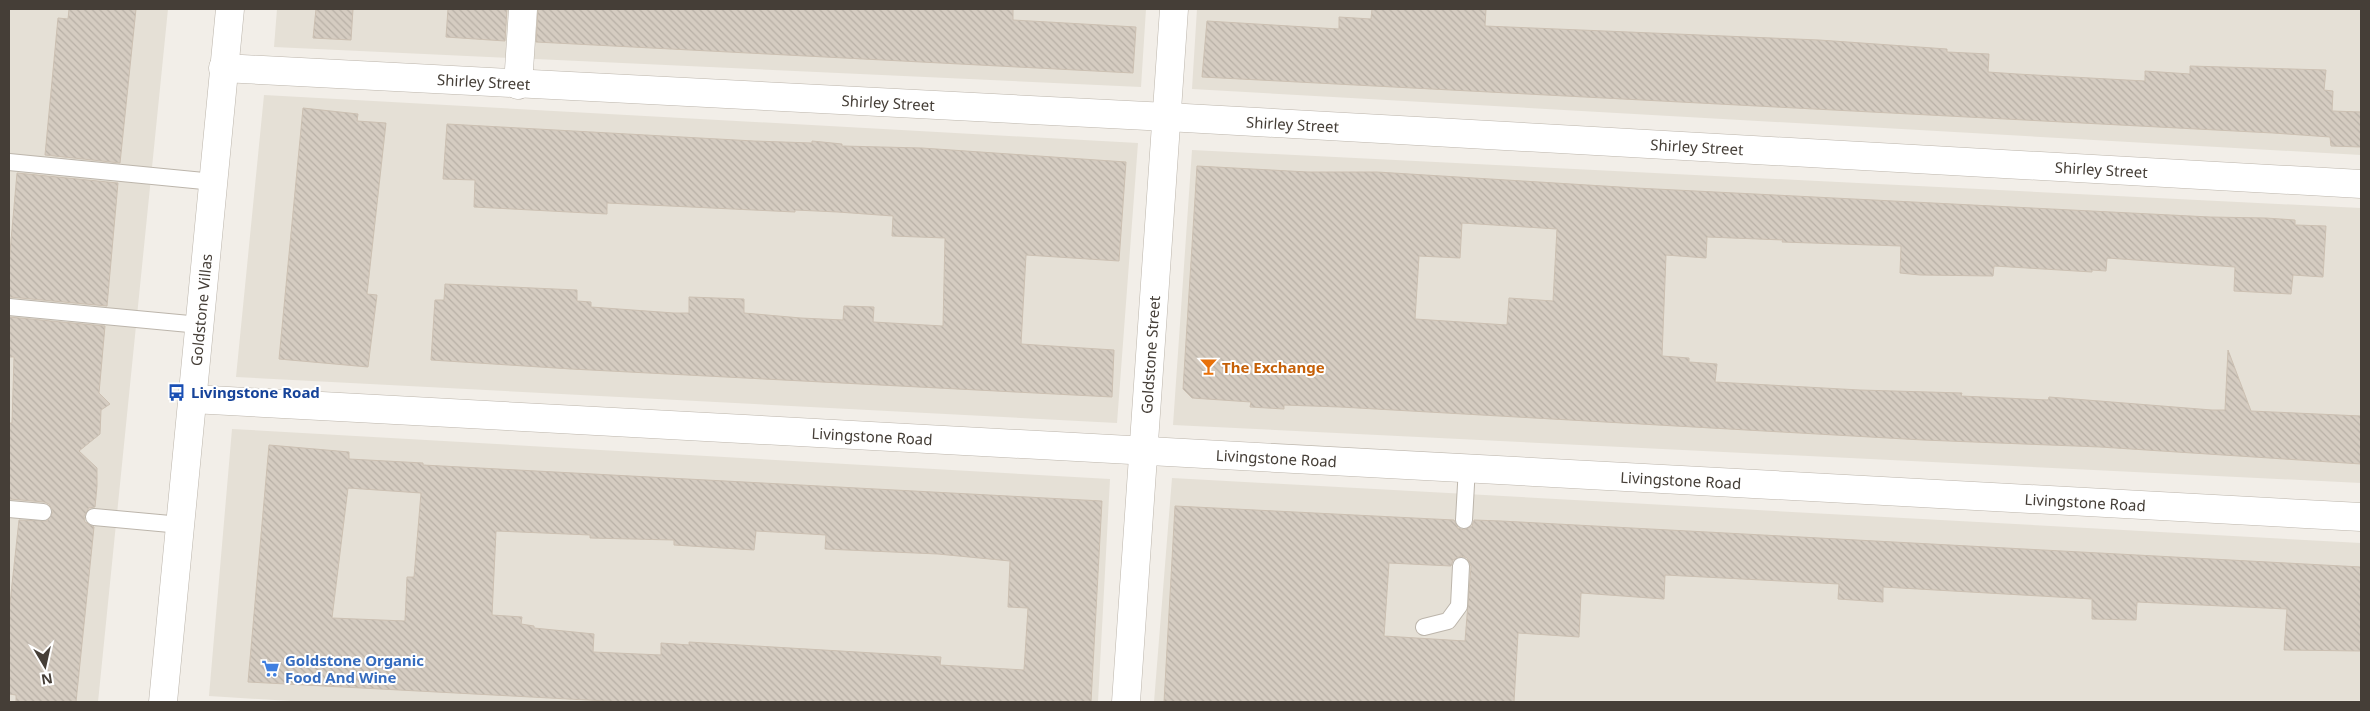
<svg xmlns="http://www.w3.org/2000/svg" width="2370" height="711" viewBox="0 0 2370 711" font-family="'Noto Sans',sans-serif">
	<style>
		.residential { fill: #e5e0d6 }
		.building { fill: url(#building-back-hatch); stroke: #ccc0b2; fill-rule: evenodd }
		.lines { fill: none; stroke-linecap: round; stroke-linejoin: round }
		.lane-casing { stroke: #bcb5ab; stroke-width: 18 }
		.street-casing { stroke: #bcb5ab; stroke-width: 29 }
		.lane { stroke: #fff; stroke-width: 16 }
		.street { stroke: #fff; stroke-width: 28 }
		.labels { text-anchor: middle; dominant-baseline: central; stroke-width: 4; stroke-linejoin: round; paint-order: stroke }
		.street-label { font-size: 15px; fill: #453e37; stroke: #fff }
		.food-label { font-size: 15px; font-weight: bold; fill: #c56008; stroke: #fff; text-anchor: start }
		.transit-label { font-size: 15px; font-weight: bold; fill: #164399; stroke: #fff; text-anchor: start }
		.shop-label { font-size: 15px; font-weight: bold; fill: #366cbe; stroke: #fff; text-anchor: start }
	</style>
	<defs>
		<pattern id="building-back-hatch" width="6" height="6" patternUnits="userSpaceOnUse" patternTransform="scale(1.25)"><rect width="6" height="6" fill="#d5ccc1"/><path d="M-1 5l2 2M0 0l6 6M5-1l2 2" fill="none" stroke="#b8b0a6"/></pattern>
	</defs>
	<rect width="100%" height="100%" fill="#f2eee8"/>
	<path class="residential" d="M9,9H168L98,702H9Z
		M277,9H1146L1141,87L274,47Z
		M1197,9H2361V155L1192,89Z
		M264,95L1138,143L1117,423L236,377Z
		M1192,150L2361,208V483L1173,425Z
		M232,429L1110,479L1098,702H307L209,696Z
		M1172,478L2361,543V702H1154Z"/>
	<path class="building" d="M69,9H136L120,163L45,155L58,18L68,19Z
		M316,9H353L351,40L313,38Z
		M448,9H507L505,41L446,37Z
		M538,9H1013V20L1136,27L1133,73L536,42Z
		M1372,9H1486L1485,26L1819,40L1947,49V52L1989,54L1988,72L2017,74L2145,81V71L2190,74V66L2326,70L2324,90L2333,91L2332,111L2361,112V147L2331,146L2330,137L2273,133L1202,77L1207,21L1339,29V17L1371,19Z
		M303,108L358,114L357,121L386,123L367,294L377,295L368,367L279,359Z
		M447,124L754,141L812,143V141L842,144V146L922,148L1126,162L1119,261L1026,255L1021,344L1114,350L1112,397L571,369L431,360L435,300H444L445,284L577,290V301L591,302V307L674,313H689V297L744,299V313L801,318L843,320L844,306L874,307L873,322L943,326L945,238L892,236L893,216L838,212L795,210V212L607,203V214L474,207L475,180L443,179Z
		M1197,166L1308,172H1377L1636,188L2210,217L2266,218L2295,220V225L2326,226L2323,277L2293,275L2291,294L2234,291L2235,267L2107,258L2106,271L2092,270V272L1994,266L1993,276L1920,275L1900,273L1901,246L1782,242L1783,240L1707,237L1706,258L1666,255L1662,356L1689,358V362L1717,364L1715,382L1860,390L1962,393L1961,396L2048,400L2049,397L2212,410H2225L2228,350L2251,411L2361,416V464L2100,447L1923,440L1340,407L1284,405V409L1250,407L1251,402L1192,398L1183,389ZM1462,223L1557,229L1553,301L1509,298L1507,325L1415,319L1419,256L1460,258Z
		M17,173L118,183L107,306L9,297V263Z
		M9,317L105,326L99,393L110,404L101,410L100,434L79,451L97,468V486L95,507L89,508L84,516L85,522L94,527L76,702H16V695L9,694V612L19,520L47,521L53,512L49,504L44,502L9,499V423H12L14,357H9Z
		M269,445L349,452V459L423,463V465L1102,501L1091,702H625L248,682ZM348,488L421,493L414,577H407L405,621L332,618ZM496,531L590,535V538L674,540V545L754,550L756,531L793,533L826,535L825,549L938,554L1010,561L1008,607L1028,608L1024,670L940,665L941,657L689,642V645L661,643V655L593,652L594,634L534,628V626L521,624L522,617L492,615Z
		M1175,506L1454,520L1458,528L1464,530L1472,526L1474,520L1501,521L2361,567V651L2284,650L2287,609L2137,602L2136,620L2092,619V599L1883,587V602L1838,599L1839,584L1665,575L1664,599L1581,593L1579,637L1518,633L1514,702H1164ZM1461,556L1467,558L1471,566L1465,641L1384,636L1389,563L1451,566L1453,560Z"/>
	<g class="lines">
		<defs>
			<path id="lane" d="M9,162L214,182
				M9,307L200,325
				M9,509L43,512
				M94,517L181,525
				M1464,520L1467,467
				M1424,627L1448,621L1459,606L1461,566"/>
			<g id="street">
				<path id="s1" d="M223,68L1167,117L2361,184"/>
				<path d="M518,85L523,9"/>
				<path id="s2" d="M192,399L2361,517"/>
				<path id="s3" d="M163,702L230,9"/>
				<path id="s4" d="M1126,702L1174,9"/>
			</g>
		</defs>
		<use href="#lane" class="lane-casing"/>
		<use href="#street" class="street-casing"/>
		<use href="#lane" class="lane"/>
		<use href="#street" class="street"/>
	</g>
	<defs>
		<symbol id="bar-bare" viewBox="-9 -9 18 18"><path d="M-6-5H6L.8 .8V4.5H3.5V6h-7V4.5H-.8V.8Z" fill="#e8710a" stroke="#fff" stroke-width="2.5" paint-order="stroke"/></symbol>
		<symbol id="bus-bare" viewBox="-9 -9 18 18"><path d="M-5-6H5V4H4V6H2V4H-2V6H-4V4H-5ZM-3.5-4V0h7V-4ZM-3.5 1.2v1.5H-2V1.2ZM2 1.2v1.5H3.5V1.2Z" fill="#1a4fb4" stroke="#fff" stroke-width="2.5" paint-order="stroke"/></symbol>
		<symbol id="supermarket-bare" viewBox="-9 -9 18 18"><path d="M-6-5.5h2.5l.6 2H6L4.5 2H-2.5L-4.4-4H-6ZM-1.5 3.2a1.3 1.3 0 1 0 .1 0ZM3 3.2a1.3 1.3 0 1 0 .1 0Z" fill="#3f7fe0" stroke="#fff" stroke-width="2.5" paint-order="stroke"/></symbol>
	</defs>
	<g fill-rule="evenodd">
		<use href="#bar-bare" x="1196" y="354" width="25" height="25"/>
		<use href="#bus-bare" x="164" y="380" width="25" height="25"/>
		<use href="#supermarket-bare" x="258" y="656" width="25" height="25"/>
	</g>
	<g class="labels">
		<g class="street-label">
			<text stroke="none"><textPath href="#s1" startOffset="261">Shirley Street</textPath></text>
			<text stroke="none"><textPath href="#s1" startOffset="666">Shirley Street</textPath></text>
			<text stroke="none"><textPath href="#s1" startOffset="1071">Shirley Street</textPath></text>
			<text stroke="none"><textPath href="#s1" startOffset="1476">Shirley Street</textPath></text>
			<text stroke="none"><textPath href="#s1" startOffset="1881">Shirley Street</textPath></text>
			<text stroke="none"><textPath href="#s3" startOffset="394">Goldstone Villas</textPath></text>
			<text stroke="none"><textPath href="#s4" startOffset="348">Goldstone Street</textPath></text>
			<text stroke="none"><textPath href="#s2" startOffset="681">Livingstone Road</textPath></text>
			<text stroke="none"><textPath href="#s2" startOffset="1086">Livingstone Road</textPath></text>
			<text stroke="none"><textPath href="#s2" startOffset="1491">Livingstone Road</textPath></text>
			<text stroke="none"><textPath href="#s2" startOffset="1896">Livingstone Road</textPath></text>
		</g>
		<g class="food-label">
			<text x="1222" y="367">The Exchange</text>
		</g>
		<g class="transit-label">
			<text x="191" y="392">Livingstone Road</text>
		</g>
		<g class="shop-label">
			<text x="285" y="660">Goldstone Organic<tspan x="285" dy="17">Food And Wine</tspan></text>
		</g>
	</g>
	<rect width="2370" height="711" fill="none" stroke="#453e37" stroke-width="20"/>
	<g transform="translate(45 666) rotate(171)" stroke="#ffffff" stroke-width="4" paint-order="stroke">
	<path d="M0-4L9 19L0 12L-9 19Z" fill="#453e37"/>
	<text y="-8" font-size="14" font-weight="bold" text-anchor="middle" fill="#453e37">N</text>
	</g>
</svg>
